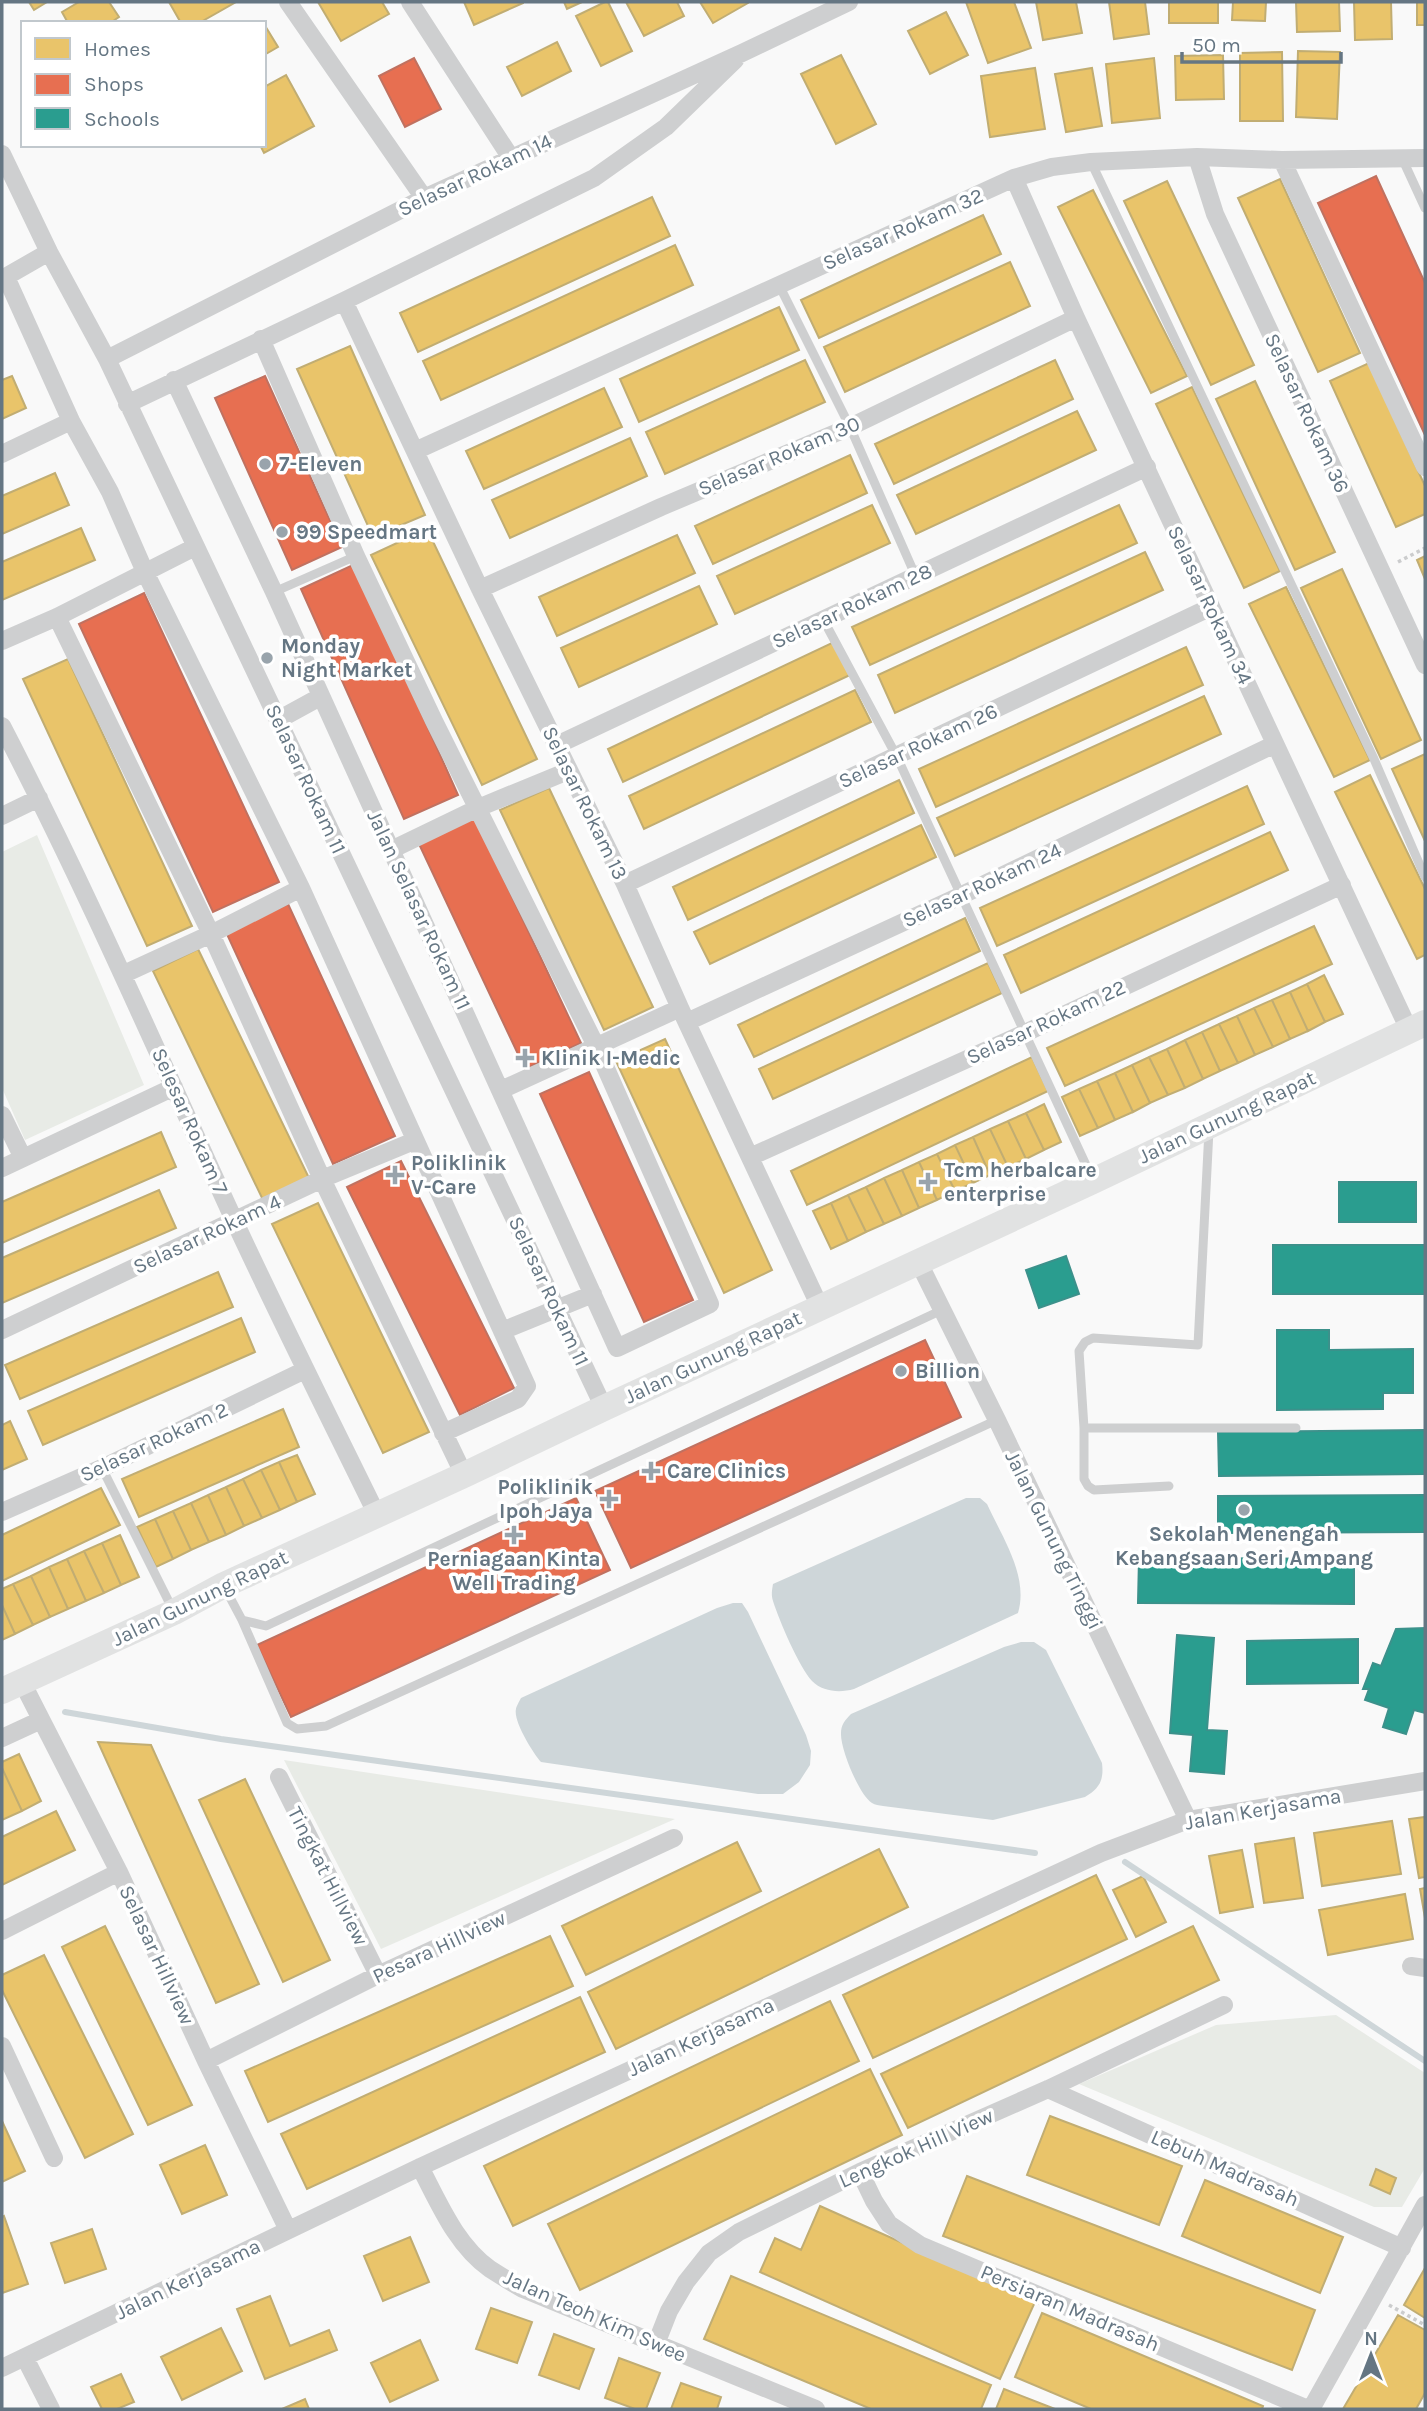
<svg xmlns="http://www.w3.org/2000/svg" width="1427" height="2411" viewBox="0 0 1427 2411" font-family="Karla,sans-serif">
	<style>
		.green { fill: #e8ebe6 }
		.water { fill: #ced6d9 }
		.homes { fill: #e9c46a; stroke: #c1ad72; stroke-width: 2 }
		.shops { fill: #e76f51; stroke: #c07160; stroke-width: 2 }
		.schools { fill: #2a9d8f; stroke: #3c918b; stroke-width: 2 }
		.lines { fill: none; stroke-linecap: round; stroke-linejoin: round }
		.stream { stroke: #ced6d9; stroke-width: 6 }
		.path { stroke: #cbcccd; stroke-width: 3.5; stroke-dasharray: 3.5 3.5; stroke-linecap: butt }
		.lane { stroke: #cecfd0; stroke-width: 9 }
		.street { stroke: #cecfd0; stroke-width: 18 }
		.secondary { stroke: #e1e2e2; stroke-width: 26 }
		.poi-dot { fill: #99a4ac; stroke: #fff; stroke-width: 2.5 }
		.labels { text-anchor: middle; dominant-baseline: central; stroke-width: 7; stroke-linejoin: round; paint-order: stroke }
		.street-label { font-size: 21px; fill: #657683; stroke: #fff }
		.poi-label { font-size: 21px; font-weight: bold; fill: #657683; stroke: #fff; text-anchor: start }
	</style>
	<rect width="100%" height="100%" fill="#f9f9f9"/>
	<path class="green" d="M37,835L144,1085L25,1140L2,1088V852Z
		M284,1760L675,1819L381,1949Z
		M1336,2015L1425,2073V2168L1402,2207H1374L1079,2084L1216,2025Z"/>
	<path class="water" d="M966,1498H980L987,1504C1002,1537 1029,1576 1018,1613L854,1689C840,1693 823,1692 812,1681C799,1667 779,1620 773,1601C771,1595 772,1590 773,1584Z
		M733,1603H742L748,1612L806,1735L811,1751L810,1765L799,1782L783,1794H758L541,1762C533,1753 513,1721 516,1709C516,1707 520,1700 521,1698L717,1608Z
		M1021,1642H1034L1046,1650L1102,1763C1104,1780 1100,1788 1085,1797L993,1820L883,1806C879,1805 875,1805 872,1803C859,1795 840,1748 841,1733C841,1725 845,1720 851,1714L1004,1647Z"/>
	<path class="homes" d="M29,2H47L34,10Z
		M79,2H109L119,17L110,23H68L62,12Z
		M169,2H236L199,23H181Z
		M318,2H382L389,14L341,41Z
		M464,2H523V3L474,25Z
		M564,2H582L567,9Z
		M605,2H608L632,51L601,66L576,16Z
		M626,2H677L684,16L644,36Z
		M700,2H748V3L713,23Z
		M966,2H1014L1031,48L988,63Z
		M1036,2H1076L1082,33L1043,40Z
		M1109,2H1145L1149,34L1114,39Z
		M1169,2H1218V23H1169Z
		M1233,2H1266L1265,21L1232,20Z
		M1296,2H1339L1340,31L1297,32Z
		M1354,2H1391L1392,39L1355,40Z
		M1417,2H1425V25H1417Z
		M946,12L968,55L930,74L908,31Z
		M264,24L278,47L264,55Z
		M557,42L571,71L522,96L507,67Z
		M1298,51L1340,52L1337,119L1296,117Z
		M1282,52L1283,121H1240V53Z
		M841,55L876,124L836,144L801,74Z
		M1223,55L1224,99L1176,100L1175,56Z
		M1154,58L1160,118L1112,123L1106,64Z
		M1035,68L1045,129L990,137L981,76Z
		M1092,68L1102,126L1066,132L1055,74Z
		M286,75L314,126L264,153L260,145H264V87Z
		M1280,179L1360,353L1318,372L1238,198Z
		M1167,181L1254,365L1211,385L1124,201Z
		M1093,190L1187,376L1151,393L1058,207Z
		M652,197L670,236L418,352L400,313Z
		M983,215L1001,254L819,338L801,300Z
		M675,245L693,285L441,400L423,361Z
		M1010,262L1030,306L845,392L824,347Z
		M779,307L799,350L639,422L620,379Z
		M350,346L425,515L373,537L297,369Z
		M805,360L825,402L665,474L646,432Z
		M1055,360L1073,399L894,484L875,444Z
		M1369,363L1425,486V514L1396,527L1330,381Z
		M12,376L26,408L2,419V380Z
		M1255,381L1335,552L1295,570L1216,399Z
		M1192,387L1280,571L1244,588L1156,404Z
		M604,388L622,427L484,489L466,451Z
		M1077,411L1096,450L916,534L897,495Z
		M630,438L647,476L510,538L492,500Z
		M850,455L867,493L713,564L695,526Z
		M55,473L69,505L2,534V496Z
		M872,505L890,543L735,614L717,576Z
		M1119,505L1137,543L870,665L852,627Z
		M81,528L95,560L2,600V562Z
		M427,529L537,759L482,785L371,555Z
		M677,535L695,573L557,636L539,597Z
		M1145,552L1163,590L895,713L878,675Z
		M1425,556V579L1417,560Z
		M1342,569L1421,740L1381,759L1301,588Z
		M699,586L717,624L579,687L561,648Z
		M1286,587L1370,760L1334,777L1249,604Z
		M834,642L850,675L623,782L608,749Z
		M1186,647L1203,685L936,807L919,769Z
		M68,659L192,926L147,946L23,679Z
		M855,690L871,722L644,829L629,796Z
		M1204,696L1221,734L955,856L937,818Z
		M1425,754V841L1392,769Z
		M1370,775L1425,889V955L1417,959L1335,792Z
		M899,780L914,813L688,920L673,887Z
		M1247,786L1264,824L997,946L980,908Z
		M549,788L653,1007L604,1030L500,810Z
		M921,825L936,857L710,964L694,932Z
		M1270,832L1288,870L1021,993L1004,955Z
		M965,918L980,951L754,1057L738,1025Z
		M1314,926L1332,964L1065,1086L1047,1048Z
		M198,949L309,1178L263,1200L153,971Z
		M988,963L1002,993L773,1099L759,1069Z
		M1324,975L1343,1014L1325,1022L1307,984Z
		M1307,984L1325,1022L1308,1031L1290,992Z
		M1290,992L1308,1031L1290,1039L1272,1000Z
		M1272,1000L1290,1039L1273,1047L1254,1008Z
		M1254,1008L1273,1047L1255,1055L1237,1016Z
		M1237,1016L1255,1055L1238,1063L1219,1024Z
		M1219,1024L1238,1063L1220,1071L1202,1032Z
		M1202,1032L1220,1071L1203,1079L1185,1040Z
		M665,1039L772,1270L724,1293L616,1061Z
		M1185,1040L1203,1079L1185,1088L1167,1049Z
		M1167,1049L1185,1088L1168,1095L1149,1057Z
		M1032,1057L1048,1091L807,1205L791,1171Z
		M1149,1057L1168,1095L1150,1103L1132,1065Z
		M1132,1065L1150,1103L1133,1112L1115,1073Z
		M1115,1073L1133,1112L1115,1120L1097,1081Z
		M1097,1081L1115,1120L1098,1128L1079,1089Z
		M1079,1089L1098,1128L1080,1136L1062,1097Z
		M1044,1104L1061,1142L1044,1150L1026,1113Z
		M1026,1113L1044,1150L1026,1159L1008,1121Z
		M1008,1121L1026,1159L1008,1167L990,1129Z
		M990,1129L1008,1167L990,1175L973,1137Z
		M161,1132L176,1167L2,1243V1202Z
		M973,1137L990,1175L973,1183L955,1145Z
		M955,1145L973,1183L955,1191L937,1154Z
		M937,1154L955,1191L937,1200L919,1162Z
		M919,1162L937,1200L919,1208L902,1170Z
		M902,1170L919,1208L902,1216L884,1178Z
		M884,1178L902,1216L884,1224L866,1187Z
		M866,1187L884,1224L866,1232L848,1195Z
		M159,1190L176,1228L2,1303V1258Z
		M848,1195L866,1232L848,1241L831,1203Z
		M318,1203L429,1432L383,1453L272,1224Z
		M831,1203L848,1241L831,1249L813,1211Z
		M218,1272L233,1307L20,1399L5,1365Z
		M241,1318L255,1352L43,1445L28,1411Z
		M283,1409L299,1447L139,1517L122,1479Z
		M10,1421L27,1459L2,1470V1425Z
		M297,1455L315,1494L297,1502L279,1462Z
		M279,1462L297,1502L280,1510L261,1470Z
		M261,1470L280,1510L262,1518L243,1479Z
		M243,1479L262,1518L244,1526L226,1487Z
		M226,1487L244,1526L226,1535L208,1495Z
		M101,1488L120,1525L2,1581V1535Z
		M208,1495L226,1535L209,1542L191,1503Z
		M191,1503L209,1542L191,1550L173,1511Z
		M173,1511L191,1550L173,1559L155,1519Z
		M155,1519L173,1559L156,1567L137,1527Z
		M120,1535L139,1577L121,1585L102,1543Z
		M102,1543L121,1585L104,1593L84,1551Z
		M84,1551L104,1593L86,1601L67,1559Z
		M67,1559L86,1601L68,1609L49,1567Z
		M49,1567L68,1609L50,1617L31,1576Z
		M31,1576L50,1617L33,1625L13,1584Z
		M13,1584L33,1625L15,1634L2,1605V1589Z
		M2,1605L15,1634L2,1640Z
		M98,1742L151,1745L259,1984L216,2003Z
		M19,1754L41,1801L22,1811L2,1768V1762Z
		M2,1768L22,1811L2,1820Z
		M245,1779L330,1960L283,1982L199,1800Z
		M56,1811L75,1850L2,1885V1837Z
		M1425,1817V1877L1419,1878L1409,1819Z
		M1392,1821L1401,1874L1322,1886L1314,1833Z
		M1294,1838L1303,1898L1264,1903L1255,1844Z
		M737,1842L761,1891L586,1975L562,1926Z
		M879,1849L908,1907L616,2049L588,1992Z
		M1242,1850L1253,1907L1220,1913L1209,1856Z
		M1096,1875L1127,1939L873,2058L843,1995Z
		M1143,1876L1166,1922L1136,1937L1113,1890Z
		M1425,1888V1918L1420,1889Z
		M1405,1894L1413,1939L1328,1955L1319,1910Z
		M105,1926L192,2105L148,2125L62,1947Z
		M1193,1926L1219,1980L908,2128L881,2074Z
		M550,1936L573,1986L268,2122L245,2071Z
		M44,1955L133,2134L85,2158L2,1990V1975Z
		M580,1997L605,2052L307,2189L281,2134Z
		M830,2001L859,2061L513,2226L484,2166Z
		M870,2069L902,2135L580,2290L548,2224Z
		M1050,2116L1182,2166L1159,2225L1027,2175Z
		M2,2121L25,2171L2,2182Z
		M205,2145L227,2195L182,2214L160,2165Z
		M1376,2169L1396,2178L1390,2194L1370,2185Z
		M967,2176L1315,2310L1292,2370L943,2236Z
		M1205,2180L1343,2237L1320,2293L1182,2236Z
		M820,2206L1035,2302L1000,2379L760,2272L775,2238L801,2250Z
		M4,2216L28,2284L2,2293V2217Z
		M92,2229L106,2269L65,2283L51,2243Z
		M410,2237L429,2282L383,2301L364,2256Z
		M1425,2268V2318L1404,2305Z
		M731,2276L991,2385L981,2409H871L704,2339Z
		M270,2296L290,2346L329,2330L337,2350L265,2379L237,2309Z
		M491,2308L532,2322L517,2363L476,2349Z
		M1042,2313L1263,2406L1262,2409H1091L1015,2377Z
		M1398,2315L1425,2330V2393L1416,2409H1343Z
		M221,2328L242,2371L182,2400L161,2357Z
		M554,2334L594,2349L579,2389L539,2375Z
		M420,2340L438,2380L390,2402L371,2363Z
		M619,2358L660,2373L646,2409H635L605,2398Z
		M121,2374L134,2402L117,2409H102L91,2387Z
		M681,2383L721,2397L717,2409H671Z
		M1004,2389L1055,2409H996Z
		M305,2399L309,2409H282Z"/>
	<path class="shops" d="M414,58L441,109L405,127L379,76Z
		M1376,176L1425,283V435L1318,203Z
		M265,376L342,547L292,570L215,398Z
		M355,564L458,795L404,819L301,589Z
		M144,593L279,882L213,912L79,624Z
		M475,818L581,1043L525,1069L419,844Z
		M288,904L395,1136L333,1164L226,932Z
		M589,1072L693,1300L644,1322L540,1094Z
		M401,1161L514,1388L460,1415L347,1187Z
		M925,1340L961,1417L631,1568L595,1491Z
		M576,1498L610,1570L291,1717L257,1645Z"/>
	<path class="schools" d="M1339,1182H1416V1222H1339Z
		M1273,1245H1425V1294H1273Z
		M1066,1256L1079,1294L1039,1308L1026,1270Z
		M1277,1330H1329V1350L1413,1349V1393H1383V1409L1277,1410Z
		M1425,1430V1474L1219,1476L1218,1432Z
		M1425,1495V1532L1218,1533V1496Z
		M1139,1558L1354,1559V1604L1138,1603Z
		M1425,1628V1713L1414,1710L1406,1734L1383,1727L1389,1708L1365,1700L1369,1689H1363L1373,1663L1381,1666L1396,1629Z
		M1177,1635L1214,1638L1207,1730L1227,1731L1224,1774L1190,1771L1193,1735L1170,1733Z
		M1358,1639V1683L1247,1684V1641Z"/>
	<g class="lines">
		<path class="stream" d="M65,1712L221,1739L1035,1853
			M1125,1862L1425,2061"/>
		<path class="path" d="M1398,562L1425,548
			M1389,2305L1425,2325"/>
		<path class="lane" d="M1402,158L1425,208
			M1091,162L1374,759L1425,877
			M779,285L850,427L916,577
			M274,592L356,556
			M823,619L897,757L1092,1178
			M1084,1428H1296
			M102,1468L173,1610
			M1169,1486L1094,1490L1088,1486L1084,1479V1428L1079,1351L1085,1342L1093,1338L1198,1345L1209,1130
			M225,1588L242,1620L266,1626L942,1310
			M242,1620L287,1723L297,1729L326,1726L997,1420"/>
		<path class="street" d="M288,2L424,198
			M410,2L511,158
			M2,154L49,252L107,359L604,1408
			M1197,157L1215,214L1425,665
			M1282,160L1425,467
			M1014,178L1076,318L1409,1030
			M6,277L71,421L110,492L145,572L301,888L527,1386L518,1399L443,1433
			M2,279L49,252
			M344,301L480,589L625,884L680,1008L820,1307
			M107,359L424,198L742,53L849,2
			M174,380L274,592L617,1348L710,1304L596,1046L434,721L356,556L261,339
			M127,404L344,301L594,178L666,127L735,60
			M415,451L1014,178L1052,167L1091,162L1197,157L1282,160L1425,158
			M2,454L71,421
			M480,589L661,507L850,427L1076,318
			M57,617L211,934L322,1179L464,1475
			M2,641L57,617L195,547
			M278,720L320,697
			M2,726C86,888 158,1054 234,1220C280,1319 329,1417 377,1515
			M557,745L1147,467
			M2,816L39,798
			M391,850L478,808L568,771
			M625,884L1211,607
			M124,974L211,934L301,888
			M687,1022L960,896L1275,744
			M501,1090L680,1008
			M2,1115L23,1158
			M750,1157L1025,1033L1342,885
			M2,1168L174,1087
			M918,1261L997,1420L1188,1820
			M2,1330L322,1179L414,1141
			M502,1331L593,1294
			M2,1512L102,1468L305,1370
			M22,1682L119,1872L206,2061L288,2230
			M2,1738L41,1720
			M279,1777L378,1975
			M2,1931L119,1872
			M1411,1966L1425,1968
			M2,2046L54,2158
			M206,2061L378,1975L674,1838
			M1048,2089L1402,2248
			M420,2167C439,2203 456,2245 490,2269C501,2276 512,2283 523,2289L816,2409
			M860,2172L874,2201L889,2224L920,2245L1308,2409
			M656,2344L669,2311L686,2282L709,2253L739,2232L860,2172L1048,2089L1224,2005
			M25,2358L51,2409
			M2,2368L420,2167L1101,1853L1188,1820L1425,1781
			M1311,2409L1425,2205"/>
		<path class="secondary" d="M2,1691L174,1612L224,1585L464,1475L604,1408L1093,1181L1425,1023"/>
	</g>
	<g class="poi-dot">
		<circle cx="265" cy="464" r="7"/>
		<circle cx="282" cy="532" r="7"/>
		<circle cx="267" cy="658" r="7"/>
		<path d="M521.5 1047.5h7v7h7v7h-7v7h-7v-7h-7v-7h7z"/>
		<path d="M391.5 1164.5h7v7h7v7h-7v7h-7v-7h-7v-7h7z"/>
		<path d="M924.5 1171.5h7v7h7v7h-7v7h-7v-7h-7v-7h7z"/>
		<circle cx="901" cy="1371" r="7"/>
		<path d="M647.5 1460.5h7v7h7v7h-7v7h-7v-7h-7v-7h7z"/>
		<path d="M605.5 1488.5h7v7h7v7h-7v7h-7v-7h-7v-7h7z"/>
		<circle cx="1244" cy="1510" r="7"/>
		<path d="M510.5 1524.5h7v7h7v7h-7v7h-7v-7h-7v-7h7z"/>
	</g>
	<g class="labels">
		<g class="street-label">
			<text transform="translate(475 175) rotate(-25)">Selasar Rokam 14</text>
			<text transform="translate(903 229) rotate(-24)">Selasar Rokam 32</text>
			<text transform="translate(1307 413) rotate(65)">Selasar Rokam 36</text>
			<text transform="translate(779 456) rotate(-23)">Selasar Rokam 30</text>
			<text transform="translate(1210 605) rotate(65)">Selasar Rokam 34</text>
			<text transform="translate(852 606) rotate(-25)">Selasar Rokam 28</text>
			<text transform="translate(918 746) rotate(-25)">Selasar Rokam 26</text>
			<text transform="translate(306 779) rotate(65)">Selasar Rokam 11</text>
			<text transform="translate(585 803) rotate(64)">Selasar Rokam 13</text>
			<text transform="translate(982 885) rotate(-25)">Selasar Rokam 24</text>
			<text transform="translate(419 910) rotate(65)">Jalan Selasar Rokam 11</text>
			<text transform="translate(1046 1022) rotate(-25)">Selasar Rokam 22</text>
			<text transform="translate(1227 1117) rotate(-25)">Jalan Gunung Rapat</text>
			<text transform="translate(190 1121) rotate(66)">Selesar Rokam 7</text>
			<text transform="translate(207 1234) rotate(-25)">Selasar Rokam 4</text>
			<text transform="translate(549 1291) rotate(65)">Selasar Rokam 11</text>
			<text transform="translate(713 1357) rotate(-25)">Jalan Gunung Rapat</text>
			<text transform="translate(154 1442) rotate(-25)">Selasar Rokam 2</text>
			<text transform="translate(1054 1540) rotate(64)">Jalan Gunung Tinggi</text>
			<text transform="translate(200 1598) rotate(-26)">Jalan Gunung Rapat</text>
			<text transform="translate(1263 1809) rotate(-10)">Jalan Kerjasama</text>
			<text transform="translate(328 1876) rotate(63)">Tingkat Hillview</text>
			<text transform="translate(439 1947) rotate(-25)">Pesara Hillview</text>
			<text transform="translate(157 1955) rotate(65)">Selasar Hillview</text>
			<text transform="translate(701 2037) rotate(-25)">Jalan Kerjasama</text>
			<text transform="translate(916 2148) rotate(-24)">Lengkok Hill View</text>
			<text transform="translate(1225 2168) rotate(24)">Lebuh Madrasah</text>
			<text transform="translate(188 2279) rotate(-26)">Jalan Kerjasama</text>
			<text transform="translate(1070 2308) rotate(23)">Persiaran Madrasah</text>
			<text transform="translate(595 2316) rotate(24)">Jalan Teoh Kim Swee</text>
		</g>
		<g class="poi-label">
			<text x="279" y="464">7-Eleven</text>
			<text x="296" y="532">99 Speedmart</text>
			<text x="281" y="646">Monday<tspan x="281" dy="24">Night Market</tspan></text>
			<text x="541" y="1058">Klinik I-Medic</text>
			<text x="411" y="1163">Poliklinik<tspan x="411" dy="24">V-Care</tspan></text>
			<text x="944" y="1170">Tcm herbalcare<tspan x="944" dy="24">enterprise</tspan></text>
			<text x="915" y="1371">Billion</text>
			<text x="667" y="1471">Care Clinics</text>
			<text x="593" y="1487" text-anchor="end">Poliklinik<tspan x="593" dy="24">Ipoh Jaya</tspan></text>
			<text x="1244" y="1534" text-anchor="middle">Sekolah Menengah<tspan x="1244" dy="24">Kebangsaan Seri Ampang</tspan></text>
			<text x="514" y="1559" text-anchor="middle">Perniagaan Kinta<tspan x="514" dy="24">Well Trading</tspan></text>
		</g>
	</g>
	<rect width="1427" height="2411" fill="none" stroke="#657683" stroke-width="7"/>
	<rect x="21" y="21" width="245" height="126" fill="#ffffff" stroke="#c1c8cd" stroke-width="2"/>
	<rect x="35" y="38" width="35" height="21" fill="#e9c46a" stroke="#c1c8cd" stroke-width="2"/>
	<text x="84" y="56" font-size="21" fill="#657683">Homes</text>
	<rect x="35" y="74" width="35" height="21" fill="#e76f51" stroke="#c1c8cd" stroke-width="2"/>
	<text x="84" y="91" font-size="21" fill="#657683">Shops</text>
	<rect x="35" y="108" width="35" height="21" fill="#2a9d8f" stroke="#c1c8cd" stroke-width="2"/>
	<text x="84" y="126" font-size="21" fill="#657683">Schools</text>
	<g transform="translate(1371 2355)" stroke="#ffffff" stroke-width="5" paint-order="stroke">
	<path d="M0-5L12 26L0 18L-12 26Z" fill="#657683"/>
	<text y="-10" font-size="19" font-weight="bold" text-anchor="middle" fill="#657683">N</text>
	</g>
	<path d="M1182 52v10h159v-10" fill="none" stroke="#657683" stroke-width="3.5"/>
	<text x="1192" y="52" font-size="21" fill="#657683" stroke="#ffffff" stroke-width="5" paint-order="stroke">50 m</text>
</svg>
